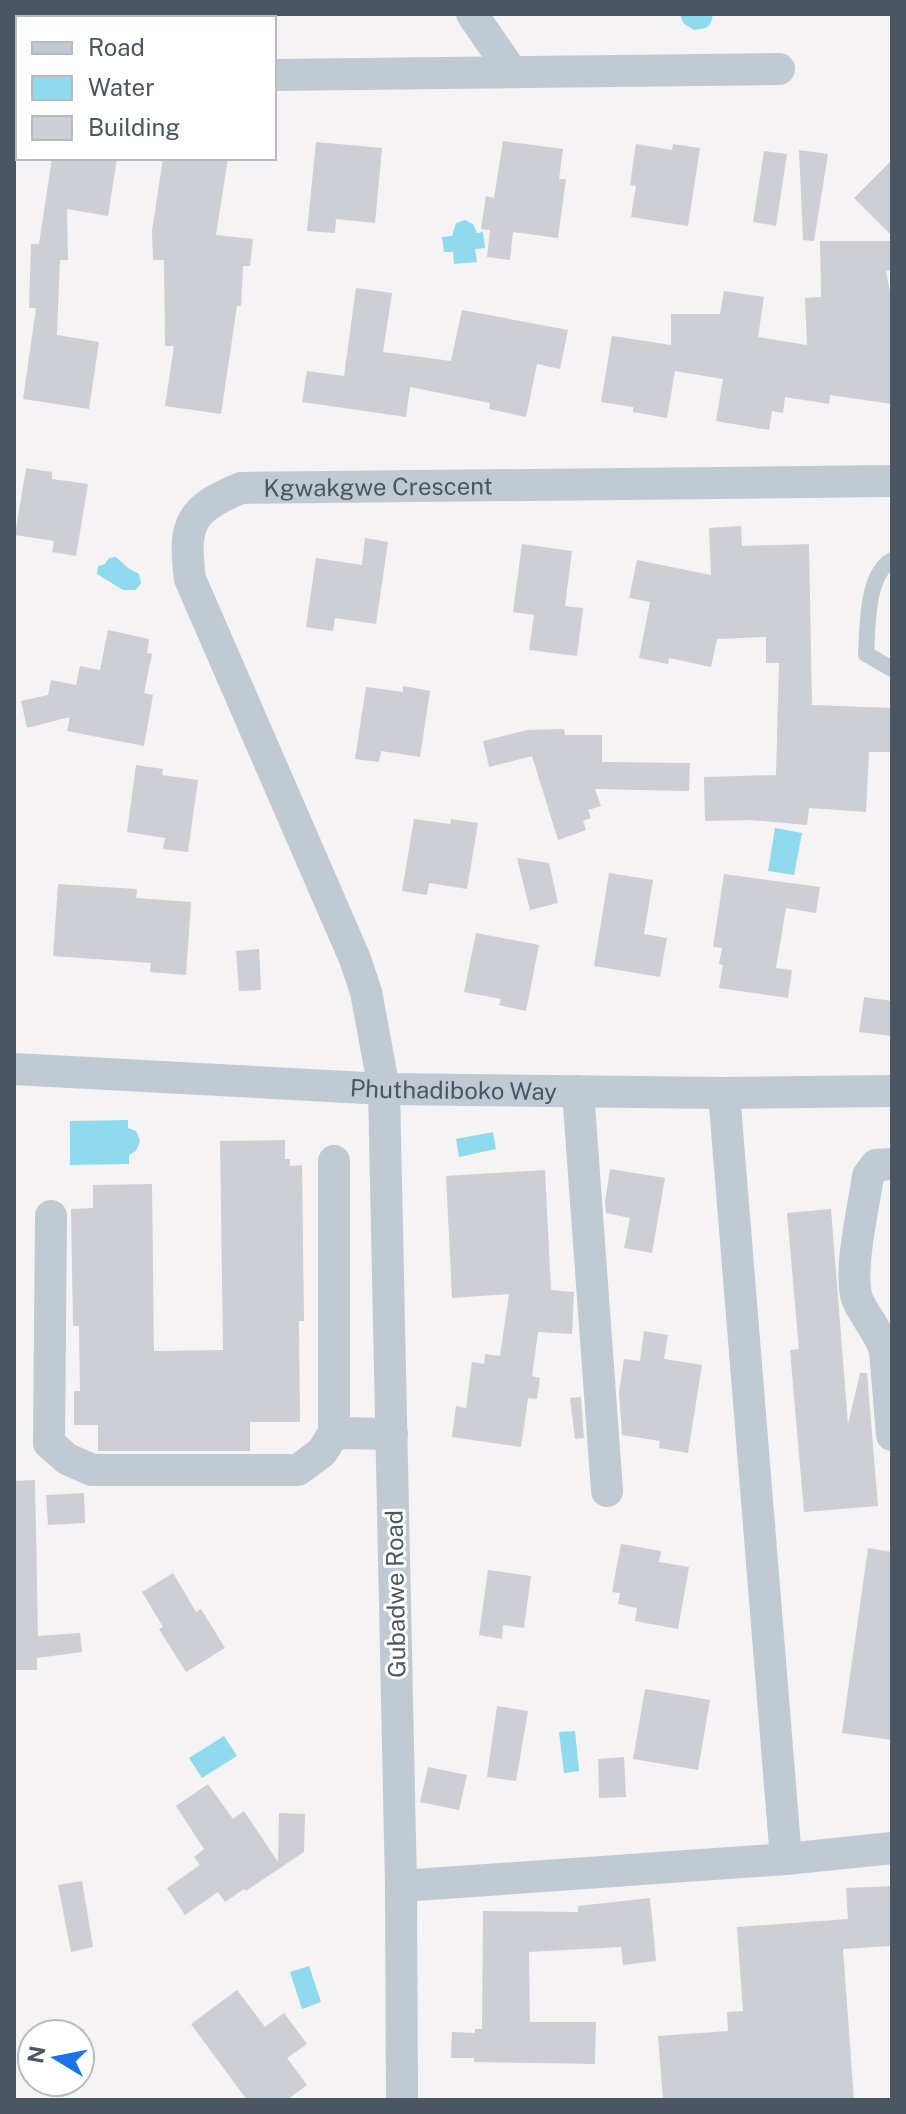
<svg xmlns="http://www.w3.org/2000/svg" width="906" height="2114" viewBox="0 0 906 2114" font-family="'Public Sans',sans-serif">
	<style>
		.water { fill: #90daee }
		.building { fill: #cdcfd5 }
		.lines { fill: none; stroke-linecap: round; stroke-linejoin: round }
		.service { stroke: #c1cad2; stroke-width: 16 }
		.minor { stroke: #c1cad2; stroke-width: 32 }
		.labels { text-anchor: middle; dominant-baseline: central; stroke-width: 6; stroke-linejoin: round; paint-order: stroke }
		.street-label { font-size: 24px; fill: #4a5661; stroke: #fff }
	</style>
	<rect width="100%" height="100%" fill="#f5f3f3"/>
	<path class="water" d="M680,14H713L711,23L706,28L694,30L683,23Z
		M465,220L473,224L477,233L483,232L485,248L475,249L477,262L454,264L453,252H444L442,237L452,236L456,223Z
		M116,557L128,568L139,574L141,583L136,590H123L97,574L98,566L105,564L109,558Z
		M775,828L802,833L794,875L768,871Z
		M128,1120V1128L136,1131L140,1141L136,1151L129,1155V1164L70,1165V1121Z
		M493,1132L496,1149L459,1157L456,1139Z
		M575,1731L579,1771L564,1773L559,1732Z
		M224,1736L237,1756L202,1778L189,1758Z
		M309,1966L321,2002L302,2009L290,1972Z"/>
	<path class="building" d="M503,141L563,149L559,179H566L558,238L513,232L510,260L487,257L490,230L481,229L486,196L494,198Z
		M316,142L382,148L375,223L336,219L335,233L307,231Z
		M636,144L672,150L673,144L700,148L688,226L631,217L636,186L630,185Z
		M799,150L828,154L814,241L803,240Z
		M764,151L787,154L776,226L753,222Z
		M52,158H117L108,216L67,209L68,260H60L57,335L99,342L89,409L23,399L36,308H29L31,244H39Z
		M163,158H228L216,235L253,239L250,266H243L241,306H237L221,414L165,406L174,346H165L164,260H153L152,231Z
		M892,160V236L854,198Z
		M820,241H892V270L886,271L892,303V404L830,395L829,404L785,397L783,413L772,411L769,430L716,421L723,379L675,371L667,418L633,412V407L601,402L612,336L671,345V314H720L724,291L764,297L758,337L807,345L805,298L821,297Z
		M356,288L392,293L383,352L451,361L462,310L568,330L560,369L537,364L526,417L489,409L490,403L410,387L406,417L302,402L307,371L344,376Z
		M26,468L52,472V479L88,484L76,556L52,552L54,541L15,535Z
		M741,526L742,546L809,544L812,705L892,708V752H869L866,812L809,808L807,825L751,820L705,821L704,777L776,775L779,663H766V637L717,639L711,667L669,658L668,664L639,658L650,602L629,598L637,560L711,575L709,528Z
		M365,538L388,542L376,624L335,618L333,631L306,627L316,558L362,565Z
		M522,544L572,551L565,606L583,608L577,656L529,650L534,615L513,612Z
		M108,630L149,639L147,653L152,654L144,693L153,695L144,746L67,731L70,717L27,728L21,701L48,695L51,680L76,685L80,666L100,670Z
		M403,686L430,691L420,757L381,751L379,762L355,759L366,687L403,692Z
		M564,729L565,735H602V762L690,763L689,791L595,789L601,806L588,810L591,818L583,821L586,830L558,840L532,756L489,767L483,741L527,730Z
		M136,765L163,769L162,775L198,780L188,852L163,849L165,838L127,832Z
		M414,819L450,824L451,819L478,823L467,889L429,883L427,895L402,891Z
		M517,858L549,863L558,903L530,910Z
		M609,873L653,880L644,934L667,938L660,977L594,966Z
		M724,874L820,887L816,913L786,908L776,968L792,970L788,998L719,988L723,965L719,964L722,948L713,947Z
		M58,884L137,889L136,898L191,902L186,975L150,972L151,963L53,956Z
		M476,933L539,945L526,1011L499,1005L501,999L464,992Z
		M259,949L261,990L239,991L236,951Z
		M864,997L892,1001V1036L859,1032Z
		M285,1140V1159H290V1166L302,1165L304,1321H299L300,1422H250V1451H98V1425H74V1391H80L79,1326H73L71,1209L93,1208V1185L152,1184L154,1351L223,1350L220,1141Z
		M610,1169L665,1178L652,1253L624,1248L630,1218L606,1213L605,1202Z
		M545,1170L551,1290L574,1292L572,1334L538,1332L532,1376L540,1378L537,1399L528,1398L521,1447L452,1437L456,1406L466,1408L472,1362L484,1364L485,1354L500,1356L509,1294L452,1298L446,1176Z
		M831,1209L848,1424L860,1373H867L878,1506L804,1512L790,1350L799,1349L787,1213Z
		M644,1331L668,1335L664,1359L702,1365L688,1453L659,1448L660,1441L622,1435L619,1392L624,1359L640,1361Z
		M581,1397L584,1438L575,1439L570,1398Z
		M35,1480L38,1636L80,1633L82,1652L37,1658V1670H14V1481Z
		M84,1493L85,1523L48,1525L46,1495Z
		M621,1544L661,1551L659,1562L689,1567L678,1629L635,1621L637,1608L618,1604L620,1593L612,1592Z
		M868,1548L892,1552V1740L842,1733Z
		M488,1570L531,1576L524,1628L503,1625L502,1639L479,1635Z
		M173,1573L196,1612L201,1609L225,1648L186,1672L159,1629L163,1627L142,1592Z
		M645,1689L710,1700L698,1770L633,1759Z
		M497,1706L528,1711L516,1781L487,1777Z
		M624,1757L626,1797L599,1798L598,1759Z
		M428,1767L467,1775L459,1810L420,1802Z
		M208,1784L233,1819L244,1811L278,1862L279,1813L305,1814L304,1852L246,1891L244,1889L225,1902L218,1892L185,1915L167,1888L200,1865L194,1857L204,1849L176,1806Z
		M82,1881L93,1947L71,1952L58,1885Z
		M892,1886V1946L843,1949L854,2100H663L658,2036L728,2031L727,2012L743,2011L737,1927L848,1919L846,1888Z
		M650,1898L656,1961L623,1965L621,1947L529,1952L530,2022H596L595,2064L474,2062V2058H451L452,2032L475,2033V2029H482L483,1911L578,1912V1906Z
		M237,1990L265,2027L284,2013L307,2044L287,2058L307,2085L287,2100H247L191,2024Z"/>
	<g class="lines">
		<path class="service" d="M892,560C866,575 868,626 866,654L892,669"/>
		<g class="minor">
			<path d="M472,14L511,71"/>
			<path d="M274,75L779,69"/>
			<path d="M14,79H18"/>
			<path id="s1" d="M14,1069L384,1089L724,1093L892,1091"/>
			<path d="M578,1091L607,1491"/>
			<path d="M724,1093L786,1859"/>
			<path d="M892,1164L876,1165L868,1176C864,1206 847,1275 858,1301C866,1318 879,1332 885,1350L892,1435"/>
			<path d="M51,1216L49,1443L67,1459L92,1470H298L322,1452L334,1433L392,1434"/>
			<path d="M334,1433V1161"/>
			<path d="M401,1886L786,1859L892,1848"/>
			<path id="s2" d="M402,2100L401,1886L384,1089L366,992L355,959L190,579C183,525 189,509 241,488L892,481"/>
		</g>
	</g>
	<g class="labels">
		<g class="street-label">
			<text stroke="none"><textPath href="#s2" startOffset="1814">Kgwakgwe Crescent</textPath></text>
			<text stroke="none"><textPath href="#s1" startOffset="440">Phuthadiboko Way</textPath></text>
			<text transform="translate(395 1594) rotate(-91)">Gubadwe Road</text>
		</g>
	</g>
	<rect width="906" height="2114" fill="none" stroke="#4a5661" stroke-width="32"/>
	<rect x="16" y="16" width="260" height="144" fill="#ffffff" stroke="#b7bbc0" stroke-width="2"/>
	<rect x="32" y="42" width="40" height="12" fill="#c1cad2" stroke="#b7bbc0" stroke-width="2"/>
	<text x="88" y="56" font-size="24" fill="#4a5661">Road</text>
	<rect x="32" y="76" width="40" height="24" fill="#90daee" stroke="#b7bbc0" stroke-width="2"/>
	<text x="88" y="96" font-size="24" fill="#4a5661">Water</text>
	<rect x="32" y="116" width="40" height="24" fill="#cdcfd5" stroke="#b7bbc0" stroke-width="2"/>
	<text x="88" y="136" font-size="24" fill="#4a5661">Building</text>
	<g transform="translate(56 2058) rotate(280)"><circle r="38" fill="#ffffff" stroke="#b7bbc0" stroke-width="2"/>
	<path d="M0-6L14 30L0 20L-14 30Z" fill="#1a73e8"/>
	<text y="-12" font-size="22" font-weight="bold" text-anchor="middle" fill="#4a5661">N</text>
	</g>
</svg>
